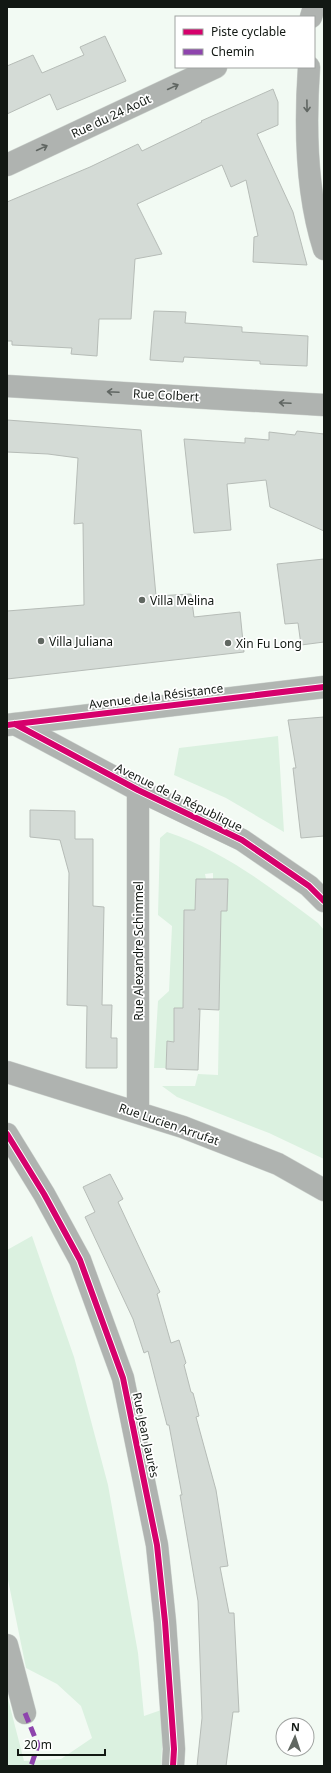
<svg xmlns="http://www.w3.org/2000/svg" width="331" height="1773" viewBox="0 0 331 1773" font-family="'Noto Sans',sans-serif">
	<style>
		.green { fill: #dbf1e0 }
		.building { fill: #d4dbd6; stroke: #b6bcb7 }
		.lines { fill: none; stroke-linecap: round; stroke-linejoin: round }
		.minor-casing { stroke: #cfd5d0; stroke-width: 23 }
		.major-casing { stroke: #cfd5d0; stroke-width: 23 }
		.minor { stroke: #afb3b0; stroke-width: 22 }
		.major { stroke: #b1b6b2; stroke-width: 22 }
		.quiet { stroke: #8e44ad; stroke-width: 5; stroke-dasharray: 10 5; stroke-linecap: butt }
		.cycleway-casing { stroke: #fff; stroke-width: 8 }
		.cycleway { stroke: #d6006c; stroke-width: 6 }
		.oneway { stroke: #606662 }
		.poi-dot { fill: #606761; stroke: #fff; stroke-width: 1.5 }
		.labels { text-anchor: middle; dominant-baseline: central; stroke-width: 3.5; stroke-linejoin: round; paint-order: stroke }
		.street-label { font-size: 12px; fill: #121813; stroke: #fff }
		.poi-label { font-size: 12px; fill: #121813; stroke: #fff; text-anchor: start }
	</style>
	<rect width="100%" height="100%" fill="#f2faf3"/>
	<path class="green" d="M278,736L284,832L226,798L174,775L179,748Z
		M167,832C224,851 270,887 318,923L324,930V1159L269,1133L177,1097L162,1086H195L198,1074L218,1075L221,911H227L228,879H213V873L205,874L206,879H196L195,910H184L183,1008H174V1042L167,1041L166,1068H154L158,1001L169,991L172,926L158,915L160,838Z
		M32,1236L74,1357L108,1485L138,1653L144,1716L164,1709L161,1766H7V1695L24,1761L61,1759L92,1738L81,1706L57,1684L26,1668L7,1575V1250Z"/>
	<path class="building" d="M105,36L126,81L57,110L50,94L7,114V66L33,55L42,73L84,55L80,47Z
		M273,89L278,102V125L257,134L293,212L307,265L253,262L254,237L258,236L246,180L231,187L222,165L137,204L162,254L135,259L131,319H99L97,356L71,354L72,348L12,345V341H7V202L90,167L138,144L142,151L202,122L201,121Z
		M154,311L186,312L185,323L242,327V332L308,336L307,366L260,364V361L184,357L183,362L150,360Z
		M7,420L141,430L156,596L191,594L194,617L240,612L244,652L7,679V611L84,605L83,523L74,524L78,458L48,454L7,452Z
		M297,431L324,434V531L270,507L266,480L227,484L231,530L194,533L184,439L245,443V438L269,440V432L295,435Z
		M324,559V642L301,645L298,623L285,624L277,564Z
		M324,717V836L301,838L293,768H296L288,720Z
		M30,810L75,811V839H93V906L104,907L102,1005H112L111,1038H117V1068H86L87,1006L67,1005L69,873L60,840L30,837Z
		M196,879H228L227,911H221L219,1010L198,1009H200L198,1070L166,1069L167,1041L174,1042V1008H183L184,910H195Z
		M110,1174L123,1199L118,1202L160,1292L157,1294L171,1343L179,1340L186,1363L184,1365L191,1392L193,1393L199,1416L196,1417L216,1490L228,1566L220,1567L229,1613H234L239,1712H233L226,1766H197L202,1718L198,1601L180,1495H182L169,1425H167L148,1351L144,1353L133,1319L85,1217L95,1212L83,1187Z"/>
	<g class="lines">
		<defs>
			<path id="minor" d="M311,17L314,7
				M309,67C305,125 306,193 324,249
				M7,165L216,67
				M7,386L324,405
				M15,724L138,790L242,840L309,886L324,901
				M7,1072L183,1127L278,1164L324,1190
				M138,1112V790
				M7,1134L44,1194L80,1260L123,1378L157,1545L165,1622L174,1749L173,1766
				M7,1645L25,1713"/>
			<path id="major" d="M7,725L324,687"/>
		</defs>
		<use href="#minor" class="minor-casing"/>
		<use href="#major" class="major-casing"/>
		<use href="#minor" class="minor"/>
		<use href="#major" class="major"/>
		<path class="quiet" d="M25,1713L38,1745L31,1766"/>
		<defs>
			<path id="cycleway" d="M15,724L138,790L242,840L309,886L324,901
				M7,725L324,687
				M7,1134L44,1194L80,1260L123,1378L157,1545L165,1622L174,1749L173,1766"/>
		</defs>
		<use href="#cycleway" class="cycleway-casing"/>
		<use href="#cycleway" class="cycleway"/>
	</g>
	<defs><path id="oneway-shaft" d="M-6 0H5M1.5-3L5.5 0L1.5 3" fill="none" stroke-width="1.6" stroke-linecap="round" stroke-linejoin="round"/></defs>
	<g class="oneway">
		<use href="#oneway-shaft" transform="translate(173 87) rotate(-25)"/>
		<use href="#oneway-shaft" transform="translate(307 106) rotate(89)"/>
		<use href="#oneway-shaft" transform="translate(42 148) rotate(-25)"/>
		<use href="#oneway-shaft" transform="translate(113 392) rotate(-177)"/>
		<use href="#oneway-shaft" transform="translate(285 403) rotate(-177)"/>
	</g>
	<g class="poi-dot">
		<circle cx="142" cy="600" r="4"/>
		<circle cx="41" cy="641" r="4"/>
		<circle cx="228" cy="643" r="4"/>
	</g>
	<g class="labels">
		<g class="street-label">
			<text transform="translate(111 116) rotate(-25)">Rue du 24 Août</text>
			<text transform="translate(166 395) rotate(3)">Rue Colbert</text>
			<text transform="translate(156 696) rotate(-7)">Avenue de la Résistance</text>
			<text transform="translate(179 797) rotate(26)">Avenue de la République</text>
			<text transform="translate(138 951) rotate(-90)">Rue Alexandre Schimmel</text>
			<text transform="translate(169 1124) rotate(19)">Rue Lucien Arrufat</text>
			<text transform="translate(146 1435) rotate(78)">Rue Jean Jaurès</text>
		</g>
		<g class="poi-label">
			<text x="150" y="600">Villa Melina</text>
			<text x="49" y="641">Villa Juliana</text>
			<text x="236" y="643">Xin Fu Long</text>
		</g>
	</g>
	<rect width="331" height="1773" fill="none" stroke="#121813" stroke-width="16"/>
	<rect x="175" y="16" width="140" height="52" fill="#ffffff" stroke="#a0a3a1"/>
	<rect x="183" y="29" width="20" height="6" fill="#d6006c" stroke="#a0a3a1"/>
	<text x="211" y="36" font-size="12" fill="#121813">Piste cyclable</text>
	<rect x="183" y="49" width="20" height="6" fill="#8e44ad" stroke="#a0a3a1"/>
	<text x="211" y="56" font-size="12" fill="#121813">Chemin</text>
	<g transform="translate(295 1737) rotate(3)"><circle r="19" fill="#ffffff" stroke="#a0a3a1"/>
	<path d="M0-3L7 15L0 10L-7 15Z" fill="#606761"/>
	<text y="-6" font-size="11" font-weight="bold" text-anchor="middle" fill="#121813">N</text>
	</g>
	<path d="M18 1749v6h87v-6" fill="none" stroke="#121813" stroke-width="2"/>
	<text x="24" y="1749" font-size="12" fill="#121813" stroke="#ffffff" stroke-width="3" paint-order="stroke">20 m</text>
</svg>
